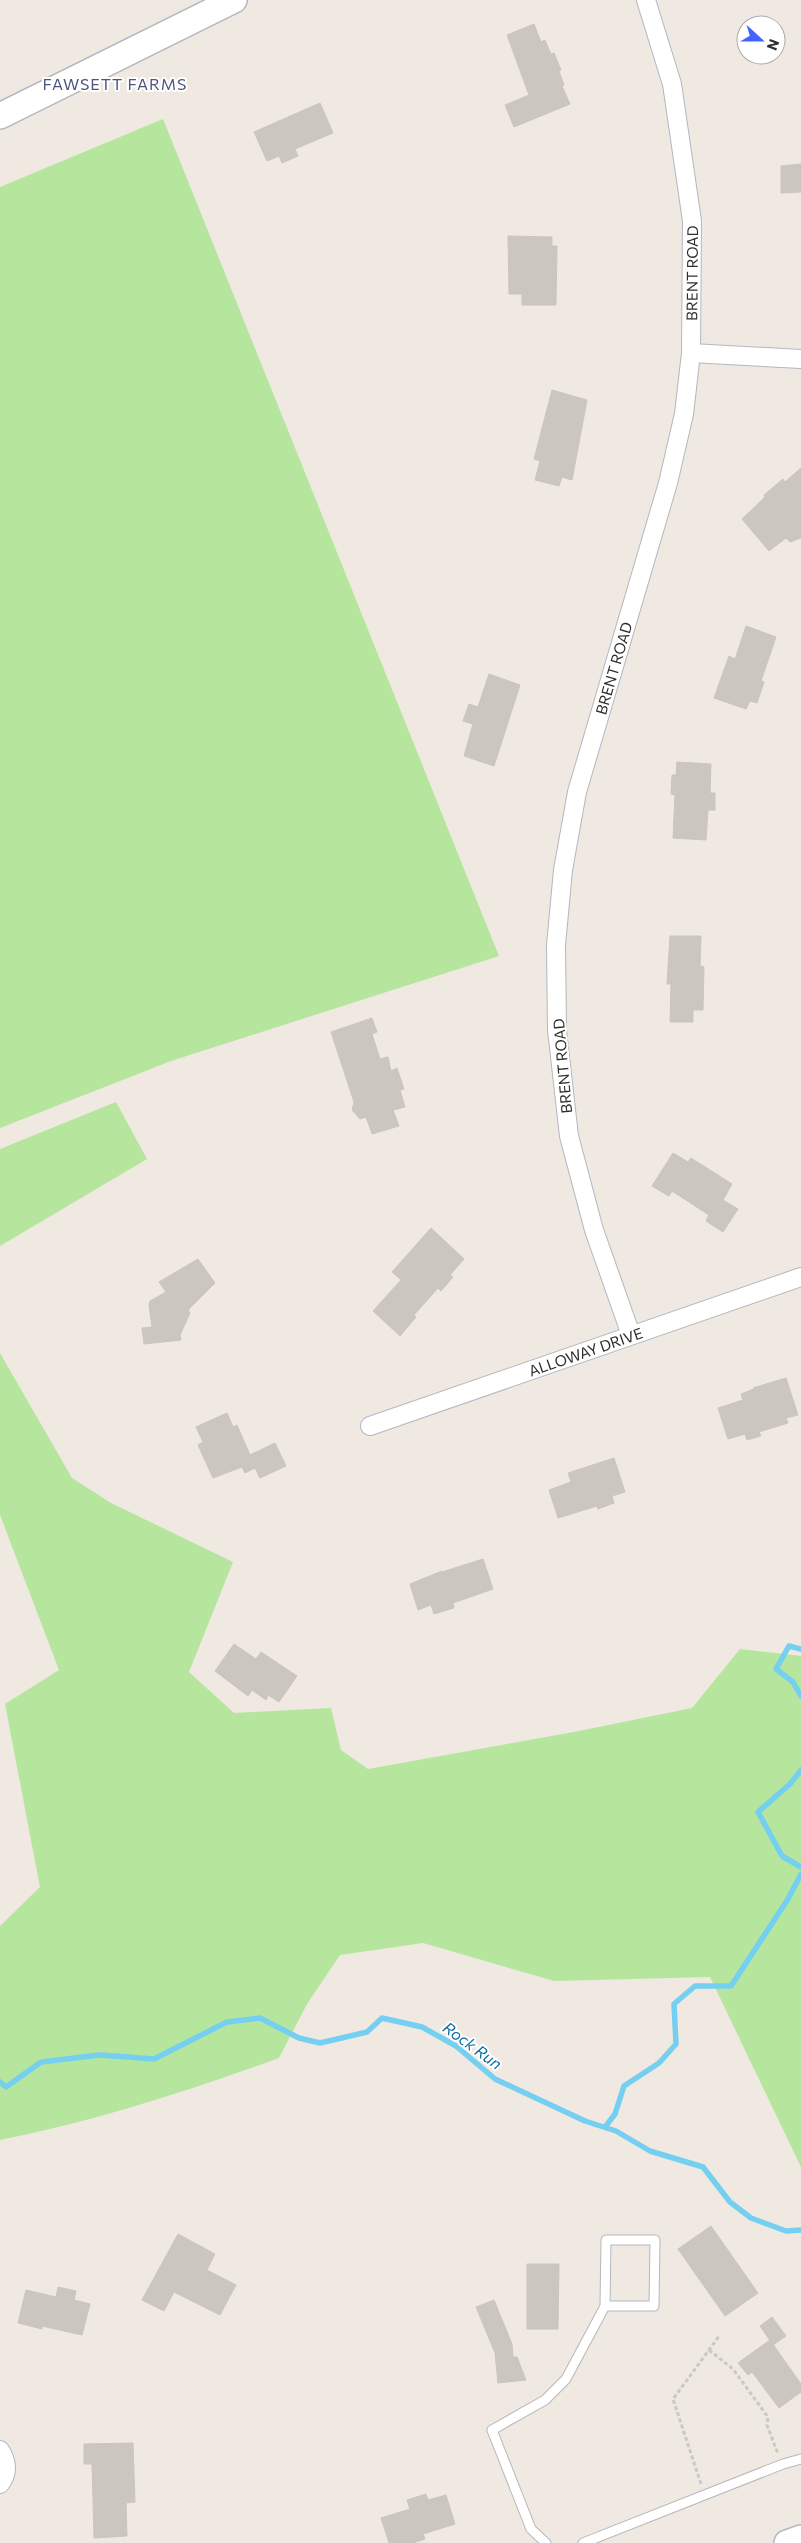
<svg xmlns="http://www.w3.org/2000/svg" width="801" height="2543" viewBox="0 0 801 2543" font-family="Commissioner,sans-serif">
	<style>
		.green { fill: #b6e59e }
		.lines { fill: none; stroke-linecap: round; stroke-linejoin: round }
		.stream { stroke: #75cff0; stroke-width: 5.5 }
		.building { fill: #cbc7bf; stroke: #cbc5ba }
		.lane-casing { stroke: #b4b7c1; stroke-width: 11 }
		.street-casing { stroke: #b4b7c1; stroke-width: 20 }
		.secondary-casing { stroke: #b4b7c1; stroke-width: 28 }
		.path { stroke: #c9c9c9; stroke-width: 3; stroke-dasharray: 4 2.5; stroke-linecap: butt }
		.lane { stroke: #fff; stroke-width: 9 }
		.street { stroke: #fff; stroke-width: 18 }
		.secondary { stroke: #fff; stroke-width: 25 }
		.labels { text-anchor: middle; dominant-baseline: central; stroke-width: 4; stroke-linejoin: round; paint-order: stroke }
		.street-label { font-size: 15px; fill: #2e2e2e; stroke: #fff }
		.neighbourhood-label { font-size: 16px; letter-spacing: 1px; fill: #4d5680; stroke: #fff }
		.water-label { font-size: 16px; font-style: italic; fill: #0d6fa3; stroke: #fff }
	</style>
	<rect width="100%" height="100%" fill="#efe9e1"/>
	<path class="green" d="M163,119L499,956L171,1061L0,1128V187Z
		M116,1102L147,1159L0,1246V1149Z
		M0,1353L72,1478L111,1503L233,1562L189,1672L234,1713L331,1708L341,1750L368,1769L574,1732L692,1708L740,1649L801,1656V2167L710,1977L554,1981L423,1943L340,1955L307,2004L279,2058C187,2091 96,2121 0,2140V1926L40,1887L5,1704L59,1670L0,1515Z"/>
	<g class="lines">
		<path class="stream" d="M801,1649L789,1646L776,1669L793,1682L801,1696
			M801,1770L790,1784L758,1812L782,1856L801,1867
			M0,2082L6,2087L41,2062L100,2055L154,2059L227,2022L260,2018L299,2038L320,2043L367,2032L382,2018L422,2027L456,2046L495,2079L585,2121L616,2131L650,2151L703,2167L730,2202L751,2218L786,2231L801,2230
			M605,2127L615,2114L624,2086L659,2063L676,2044L674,2004L695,1986H731L788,1899L801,1874"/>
	</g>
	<path class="building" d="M534,24L541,42L545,40L551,54L554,53L561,70L559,71L564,85L562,86L570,104L514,127L505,105L529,95L507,35Z
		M320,103L333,133L295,149L298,156L282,163L279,156L267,161L254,132Z
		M801,164V192L781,193V166Z
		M508,236L552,237V246H557L556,305H522V294H509Z
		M552,390L587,400L572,480L562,477L559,486L535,480L540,461L534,459Z
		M801,468V538L790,542L786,538L769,551L742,519L765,497L764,495L783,479L785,482Z
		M746,626L776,637L761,681L764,682L757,703L750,701L746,709L714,698L729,656L735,659Z
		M489,674L520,685L494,766L464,756L473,724L463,721L469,704L478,707Z
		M677,762L711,764L710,793H715V810H708L706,840L673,838L675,795L671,794L672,775H676Z
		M670,936H701L700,966L704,967L703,1010H693V1022H670L671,984H667Z
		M372,1018L377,1032L372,1034L380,1059L388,1057L391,1071L397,1068L404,1089L400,1090L405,1107L393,1110L399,1126L372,1134L366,1117L360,1119L352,1110L354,1102L331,1032Z
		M673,1153L688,1162L691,1158L732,1184L723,1200L738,1209L723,1232L706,1221L709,1215L672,1191L669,1196L652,1186Z
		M431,1228L464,1259L450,1275L453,1277L441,1291L438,1288L414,1315L416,1317L400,1336L373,1311L401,1280L392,1272Z
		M198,1259L215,1283L188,1310L190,1313L180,1335L181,1340L144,1344L142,1328L152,1327L149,1305L150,1301L166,1292L159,1282Z
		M786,1378L798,1415L786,1418L788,1423L759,1432L761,1436L747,1440L745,1434L728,1439L718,1408L743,1400L741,1394L754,1389L753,1388Z
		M227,1413L233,1427L237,1425L250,1455L275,1443L286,1466L260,1478L255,1468L245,1473L242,1467L213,1478L198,1445L203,1442L196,1427Z
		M614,1458L625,1492L612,1496L614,1503L598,1509L597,1506L558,1518L549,1490L571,1482L568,1473Z
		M483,1559L493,1589L453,1603L454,1608L434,1614L431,1605L418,1610L410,1584L442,1571V1572Z
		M234,1644L256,1659L261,1652L297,1676L279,1702L268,1695L266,1700L252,1690L248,1696L215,1671Z
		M711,2226L758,2293L725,2316L678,2249Z
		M178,2234L215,2254L207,2270L236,2285L220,2315L174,2292L164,2311L142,2300Z
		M527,2264H559L558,2329H527Z
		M58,2287L76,2291L74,2300L90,2304L82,2335L42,2326V2329L18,2323L26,2290L56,2297Z
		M494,2300L512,2344L513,2357H517L526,2380L498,2383L495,2353L476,2307Z
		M772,2317L786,2336L773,2345L760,2326Z
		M770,2340L801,2384V2392L779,2408L752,2372L748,2375L738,2363Z
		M133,2443L135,2502L126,2503L127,2536L94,2538L92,2464H84V2444Z
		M426,2494L428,2500L446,2495L455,2524L423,2534L425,2539L413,2543H389L381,2518L410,2509L407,2500Z"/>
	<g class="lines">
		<defs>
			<path id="lane" d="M546,2543L531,2529L492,2430L545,2400L566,2379L605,2306L606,2240H655L654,2306H605
				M583,2543L783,2464L801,2459"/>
			<g id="street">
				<path d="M691,353L801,359"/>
				<path id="s1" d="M631,1335L594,1230L569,1136L557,1030L556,945L563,870L577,792L668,483L684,414L691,353L692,221L672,84L646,0"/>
				<path id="s2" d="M370,1426L801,1277"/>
				<path d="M0,2450C7,2461 9,2473 0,2484"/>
			</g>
			<path id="secondary" d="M0,116L234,0
				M787,2543L801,2538"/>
		</defs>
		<use href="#lane" class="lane-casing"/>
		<use href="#street" class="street-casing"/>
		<use href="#secondary" class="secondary-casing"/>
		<path class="path" d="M709,2350L733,2369L768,2417L767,2425L778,2454
			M701,2484L673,2399L720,2335"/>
		<use href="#lane" class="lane"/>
		<use href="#street" class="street"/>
		<use href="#secondary" class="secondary"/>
	</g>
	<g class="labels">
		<g class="street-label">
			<text stroke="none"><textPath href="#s1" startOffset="1089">BRENT ROAD</textPath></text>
			<text stroke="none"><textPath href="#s1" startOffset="684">BRENT ROAD</textPath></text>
			<text transform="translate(562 1066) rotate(-95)">BRENT ROAD</text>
			<text stroke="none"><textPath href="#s2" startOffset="228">ALLOWAY DRIVE</textPath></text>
		</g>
		<g class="neighbourhood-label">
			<text x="115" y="83">FAWSETT FARMS</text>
		</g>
		<g class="water-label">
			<text transform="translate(473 2045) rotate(36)">Rock Run</text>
		</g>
	</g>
	<g transform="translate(761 40) rotate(111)"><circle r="24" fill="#ffffff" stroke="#ababab"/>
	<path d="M0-4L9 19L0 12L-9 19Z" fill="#4264fb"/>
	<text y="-8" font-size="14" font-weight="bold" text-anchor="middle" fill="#2e2e2e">N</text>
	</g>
</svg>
